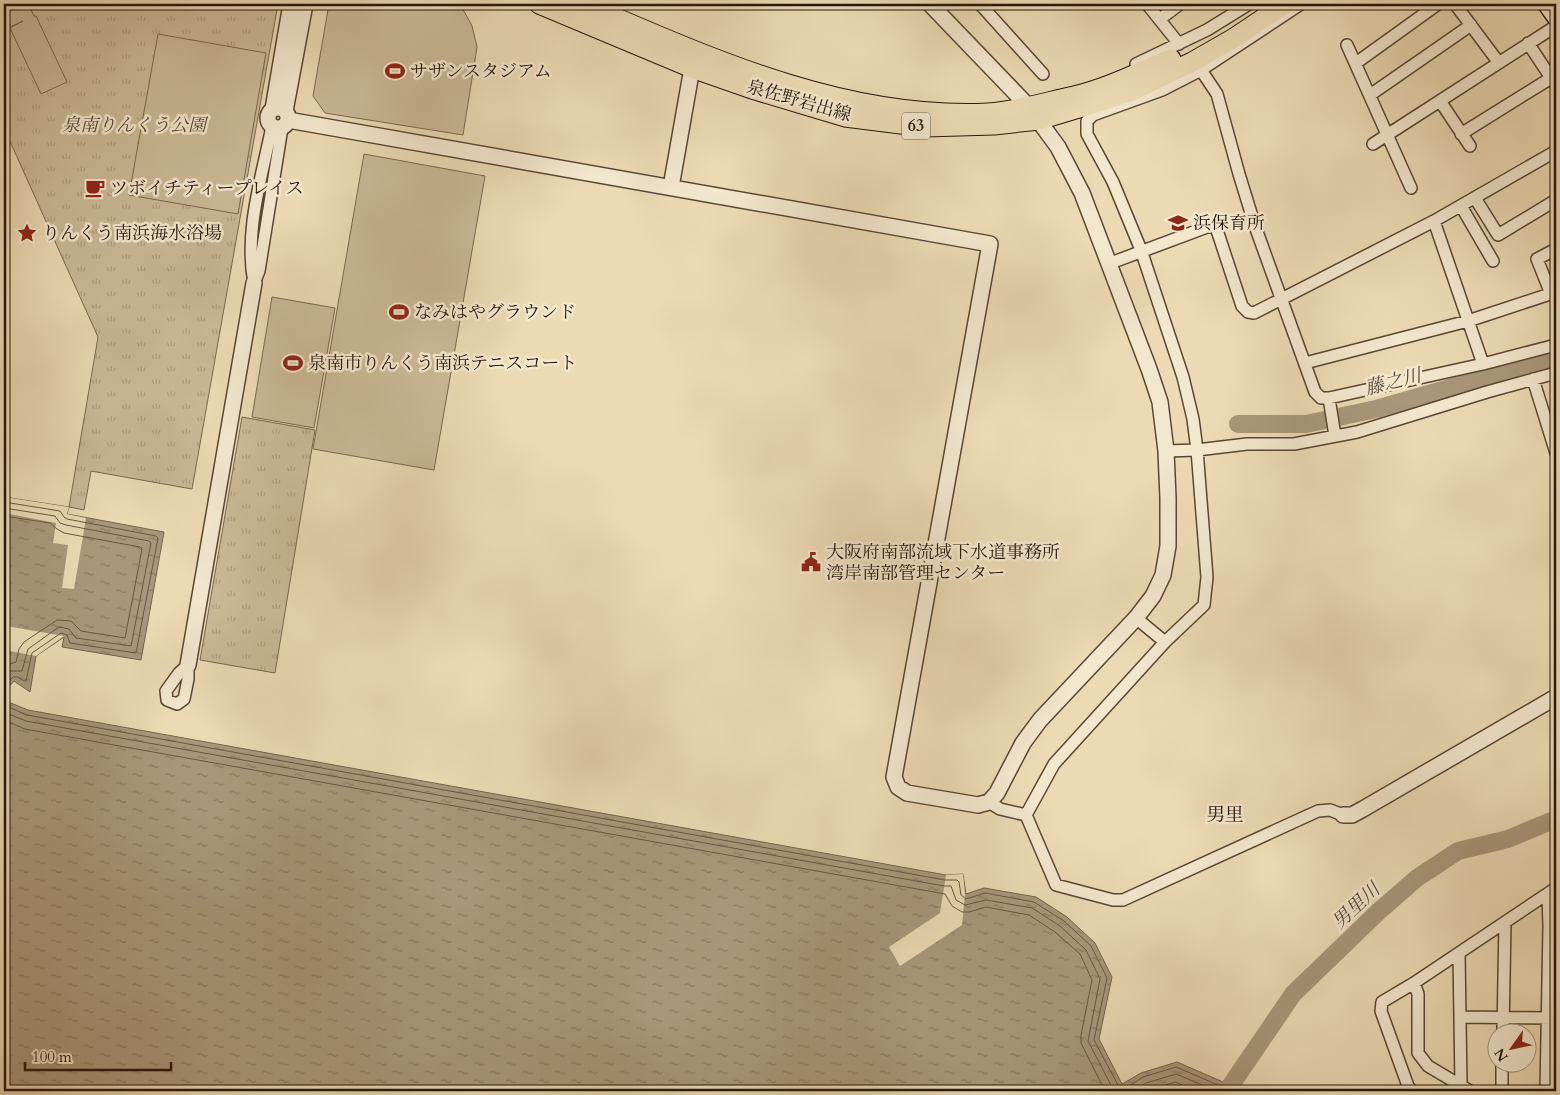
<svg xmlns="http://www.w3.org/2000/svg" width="1560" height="1095" viewBox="0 0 1560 1095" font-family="Cardo,'Noto Serif JP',serif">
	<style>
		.park { fill: url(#park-tufts); stroke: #796751 }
		.pitch { fill: #cbb997; stroke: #796751 }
		.water { fill: url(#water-ripples); stroke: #75634e }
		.pier { fill: #ecdab4 }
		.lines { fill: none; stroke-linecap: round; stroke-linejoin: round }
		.shore { stroke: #685643; stroke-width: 1 }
		.river { stroke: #a9977b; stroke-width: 18 }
		.minor-casing { stroke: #584635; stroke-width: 14 }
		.tertiary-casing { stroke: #584635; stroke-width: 18 }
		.secondary-casing { stroke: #27150b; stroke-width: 19 }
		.primary-casing { stroke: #27150b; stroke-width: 21 }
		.minor { stroke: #f3e7ce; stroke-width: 11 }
		.tertiary { stroke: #f3e7ce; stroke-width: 15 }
		.secondary { stroke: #f3e7ce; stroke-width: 16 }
		.primary { stroke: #ecdab4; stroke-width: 19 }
		.labels { text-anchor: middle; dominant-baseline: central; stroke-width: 5; stroke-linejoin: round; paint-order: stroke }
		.shield { fill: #f3e7ce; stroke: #645446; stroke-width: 1 }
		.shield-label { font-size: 16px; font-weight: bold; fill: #27150b }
		.poi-label { font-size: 18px; fill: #27150b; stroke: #f3e7ce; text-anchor: start }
		.street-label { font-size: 18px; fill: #27150b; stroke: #f3e7ce }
		.park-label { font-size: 18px; font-style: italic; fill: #584635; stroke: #f3e7ce }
		.water-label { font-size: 19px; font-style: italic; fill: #5b4938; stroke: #f3e7ce }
		.neighbourhood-label { font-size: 19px; fill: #27150b; stroke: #f3e7ce }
	</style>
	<defs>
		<pattern id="park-tufts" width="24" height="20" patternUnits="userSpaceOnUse" patternTransform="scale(1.25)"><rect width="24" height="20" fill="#cbb997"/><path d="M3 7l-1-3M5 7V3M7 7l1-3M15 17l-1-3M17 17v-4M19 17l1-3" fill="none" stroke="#ae9e81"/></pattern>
		<pattern id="water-ripples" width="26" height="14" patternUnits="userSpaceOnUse" patternTransform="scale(1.25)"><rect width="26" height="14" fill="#a9977b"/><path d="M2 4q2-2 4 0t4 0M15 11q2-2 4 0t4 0" fill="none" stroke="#8a7a63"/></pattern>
	</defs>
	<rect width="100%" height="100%" fill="#ecdab4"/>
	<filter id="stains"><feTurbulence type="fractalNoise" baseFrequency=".004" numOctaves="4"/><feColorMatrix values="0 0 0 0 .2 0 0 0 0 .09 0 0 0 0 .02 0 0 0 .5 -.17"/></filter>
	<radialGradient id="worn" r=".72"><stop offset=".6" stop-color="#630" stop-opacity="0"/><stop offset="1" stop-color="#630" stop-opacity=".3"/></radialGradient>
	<path class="park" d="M4,4H278L192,489L91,471L84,510L69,507L98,337L4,128Z
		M242,417L315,430L275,673L200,660Z"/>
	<path class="pitch" d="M4,4H28L34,16H36L67,82L41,94L10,28L23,21L10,27L4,14Z
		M329,4H457L464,11L472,26L477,47L463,135L325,113L313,96Z
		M158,34L266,53L238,214L129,195Z
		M364,154L485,176L434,470L313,449Z
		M272,297L335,308L314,428L252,417Z"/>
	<path class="water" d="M4,497L69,507L67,514L164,532L141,660L62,647L64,637L36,656L30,692L14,681L7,689L6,701L28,710L946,875L963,874L966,894L984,888L1036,897L1067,917L1095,943L1112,977L1099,1039L1122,1084L1141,1073L1177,1062L1244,1091H4Z"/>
	<path class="pier" d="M4,497L69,507L67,514L86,518L74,589L62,588L68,545L53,543L56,523L4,513Z
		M4,625L6,626L64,636L36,656L4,650Z
		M963,874L965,894L962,925L900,966L889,947L940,913L946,875Z"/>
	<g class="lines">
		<path class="shore" d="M4,502L60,511L64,517L67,519L156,536L158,538L136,653L70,643L67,635L61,633L32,653L26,681H24L18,677H13L4,686
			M4,508L55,516L60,523L66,525L149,541L151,543L131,646L76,638L69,629L59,627L28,649L22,671H11L4,676
			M4,516L50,523L57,529L64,533L140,547L142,549L125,638L81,631L71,621L57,620L24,642L19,649L16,662L4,666
			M4,705L27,715L945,880H957L959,882L961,895L966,899L985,893L1034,902L1064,921L1091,946L1107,978L1094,1040L1119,1087L1125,1089L1143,1077L1176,1067L1232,1091
			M4,712L26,721L944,886H951L956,900L965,905L986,900L1032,908L1060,926L1086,950L1100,979L1088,1041L1114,1091
			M4,720L25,729L945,894L952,906L962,912H969L986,907L1029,915L1055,932L1080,954L1092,980L1081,1035V1043L1105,1091
			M1133,1091L1146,1083L1176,1074L1217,1091
			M1147,1091L1175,1082L1198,1091"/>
		<path class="river" d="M1238,424H1306L1376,409L1478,380L1556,361
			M1231,1085L1293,994L1378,912L1417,878L1458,851L1508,839L1556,819"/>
		<defs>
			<path id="minor" d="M980,4L1043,74
				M1147,4L1179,44
				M1301,4L1201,70L1162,90L1093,115L1087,121V134L1113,182L1141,250L1183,377L1193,419L1197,450L1207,577L1204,605L1165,642L1054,764L1026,815L1056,885L1113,900H1123L1318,811L1330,810L1343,815
				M1455,4L1499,63
				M1160,19L1180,4
				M1528,43L1555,84
				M1347,45L1411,188
				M1356,63L1438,4
				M1136,64L1207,30L1249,4
				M1201,70L1217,94L1239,174L1255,226L1315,392L1321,398H1329L1483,364L1556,345
				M1370,95L1471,25
				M1440,101L1470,146
				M1461,134L1551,78
				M1373,144L1556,26
				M1475,198L1498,235L1556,200
				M1461,206L1493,261
				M1434,221L1483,364
				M1108,264L1215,224L1242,306L1248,312L1254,313L1434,221L1556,151
				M255,281L259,271L282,128
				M254,283C244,231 262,177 272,126
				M1551,294L1537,259L1556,249
				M1305,363L1468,321L1556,292
				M1533,379L1556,453
				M1329,398L1335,436
				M1166,451L1197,450L1247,444H1294L1357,432L1487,392L1556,373
				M1136,618L1165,642
				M188,665V679L184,699L177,704L167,700L166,691L179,673Z
				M989,802L1000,809L1026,815
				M1459,953L1461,1086
				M1414,983L1418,994V1053L1428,1066L1470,1091
				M1460,1017L1556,1018
				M1503,1032L1505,922
				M1412,1091L1408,1086L1381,1011L1382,1002L1414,983L1556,888
				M1502,1091V1062
				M1546,1091L1549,926L1548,894"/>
			<path id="tertiary" d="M268 118a10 10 0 1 1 20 0a10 10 0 1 1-20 0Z
				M273,109L291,4
				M285,111L305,4
				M288,120L990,244L894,777L898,787L907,793L978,805L989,802L997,793L1023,743L1040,720L1136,618L1153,596L1163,575L1168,546V498L1166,451L1160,402L1149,369L1082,193L1058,147L1028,106L930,4
				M671,187L692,68
				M188,665L254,283
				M1343,815H1352L1363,809L1556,697"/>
			<path id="secondary" d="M1546,4L1556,18"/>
			<path id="primary" d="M539,4L692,68L755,90L845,117L925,127L994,125L1039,120L1096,103L1132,91L1192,62L1234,38L1285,4
				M584,4C712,59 846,120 988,113C1017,111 1046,102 1074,96C1108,88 1139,72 1171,59"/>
		</defs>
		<use href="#minor" class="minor-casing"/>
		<use href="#tertiary" class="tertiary-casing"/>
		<use href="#secondary" class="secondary-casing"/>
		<use href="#primary" class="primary-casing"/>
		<use href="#minor" class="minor"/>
		<use href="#tertiary" class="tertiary"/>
		<use href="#secondary" class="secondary"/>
		<use href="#primary" class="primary"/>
	</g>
	<defs>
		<symbol id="stadium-bare" viewBox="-9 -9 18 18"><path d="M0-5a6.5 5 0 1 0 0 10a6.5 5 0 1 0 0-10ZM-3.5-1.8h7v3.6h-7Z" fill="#8f2418" stroke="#f3e7ce" stroke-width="2.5" paint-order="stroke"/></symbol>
		<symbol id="cafe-bare" viewBox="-9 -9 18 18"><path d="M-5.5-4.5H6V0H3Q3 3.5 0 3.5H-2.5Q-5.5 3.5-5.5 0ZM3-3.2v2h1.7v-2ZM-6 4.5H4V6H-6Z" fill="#8f2418" stroke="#f3e7ce" stroke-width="2.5" paint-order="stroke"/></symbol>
		<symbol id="school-bare" viewBox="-9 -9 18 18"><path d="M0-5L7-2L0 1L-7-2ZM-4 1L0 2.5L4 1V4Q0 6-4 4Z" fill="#8f2418" stroke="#f3e7ce" stroke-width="2.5" paint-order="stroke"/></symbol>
		<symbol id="sight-bare" viewBox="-9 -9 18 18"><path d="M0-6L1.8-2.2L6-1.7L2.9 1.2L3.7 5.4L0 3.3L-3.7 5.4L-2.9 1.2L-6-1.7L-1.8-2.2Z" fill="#8f2418" stroke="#f3e7ce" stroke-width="2.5" paint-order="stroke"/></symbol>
		<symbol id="civic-bare" viewBox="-9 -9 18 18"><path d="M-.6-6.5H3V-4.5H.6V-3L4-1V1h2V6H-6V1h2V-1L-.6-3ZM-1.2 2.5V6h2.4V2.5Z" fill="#8f2418" stroke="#f3e7ce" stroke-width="2.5" paint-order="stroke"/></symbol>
	</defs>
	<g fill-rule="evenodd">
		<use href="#stadium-bare" x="381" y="57" width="28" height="28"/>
		<use href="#cafe-bare" x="81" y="174" width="28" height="28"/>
		<use href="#school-bare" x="1164" y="209" width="28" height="28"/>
		<use href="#sight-bare" x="13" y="219" width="28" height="28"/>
		<use href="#stadium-bare" x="385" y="298" width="28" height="28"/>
		<use href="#stadium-bare" x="279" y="349" width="28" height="28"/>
		<use href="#civic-bare" x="797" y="548" width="28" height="28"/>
	</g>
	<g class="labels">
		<rect class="shield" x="902" y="112.5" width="28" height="27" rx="4"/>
		<g class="shield-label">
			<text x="916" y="126">63</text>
		</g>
		<g class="poi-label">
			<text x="410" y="71">サザンスタジアム</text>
			<text x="110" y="188">ツボイチティープレイス</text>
			<text x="1193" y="223">浜保育所</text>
			<text x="42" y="233">りんくう南浜海水浴場</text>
			<text x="414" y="312">なみはやグラウンド</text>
			<text x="308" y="363">泉南市りんくう南浜テニスコート</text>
			<text x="826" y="552">大阪府南部流域下水道事務所<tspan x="826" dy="21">湾岸南部管理センター</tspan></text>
		</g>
		<g class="street-label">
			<text transform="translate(799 101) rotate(16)">泉佐野岩出線</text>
		</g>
		<g class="park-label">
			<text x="134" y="125">泉南りんくう公園</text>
		</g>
		<g class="water-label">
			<text transform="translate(1393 382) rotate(-14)">藤之川</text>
			<text transform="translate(1356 906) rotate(-43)">男里川</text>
		</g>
		<g class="neighbourhood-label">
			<text x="1225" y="815">男里</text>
		</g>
	</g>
	<rect width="1560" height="1095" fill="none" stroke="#ecdab4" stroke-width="20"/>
	<rect x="5" y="5" width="1550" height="1085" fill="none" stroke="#27150b" stroke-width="2.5"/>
	<rect x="10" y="10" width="1540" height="1075" fill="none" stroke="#27150b"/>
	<g transform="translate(1512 1048) rotate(237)"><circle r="24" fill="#f3e7ce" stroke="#a19380"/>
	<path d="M0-4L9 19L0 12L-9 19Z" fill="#8f2418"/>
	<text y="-8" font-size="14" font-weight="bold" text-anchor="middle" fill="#27150b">N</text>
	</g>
	<path d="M25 1062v8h146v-8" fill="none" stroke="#27150b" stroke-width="2.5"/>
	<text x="32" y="1062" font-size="15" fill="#27150b" stroke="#f3e7ce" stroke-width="4" paint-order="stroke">100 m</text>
	<rect width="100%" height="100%" filter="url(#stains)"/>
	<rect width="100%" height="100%" fill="url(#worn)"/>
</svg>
